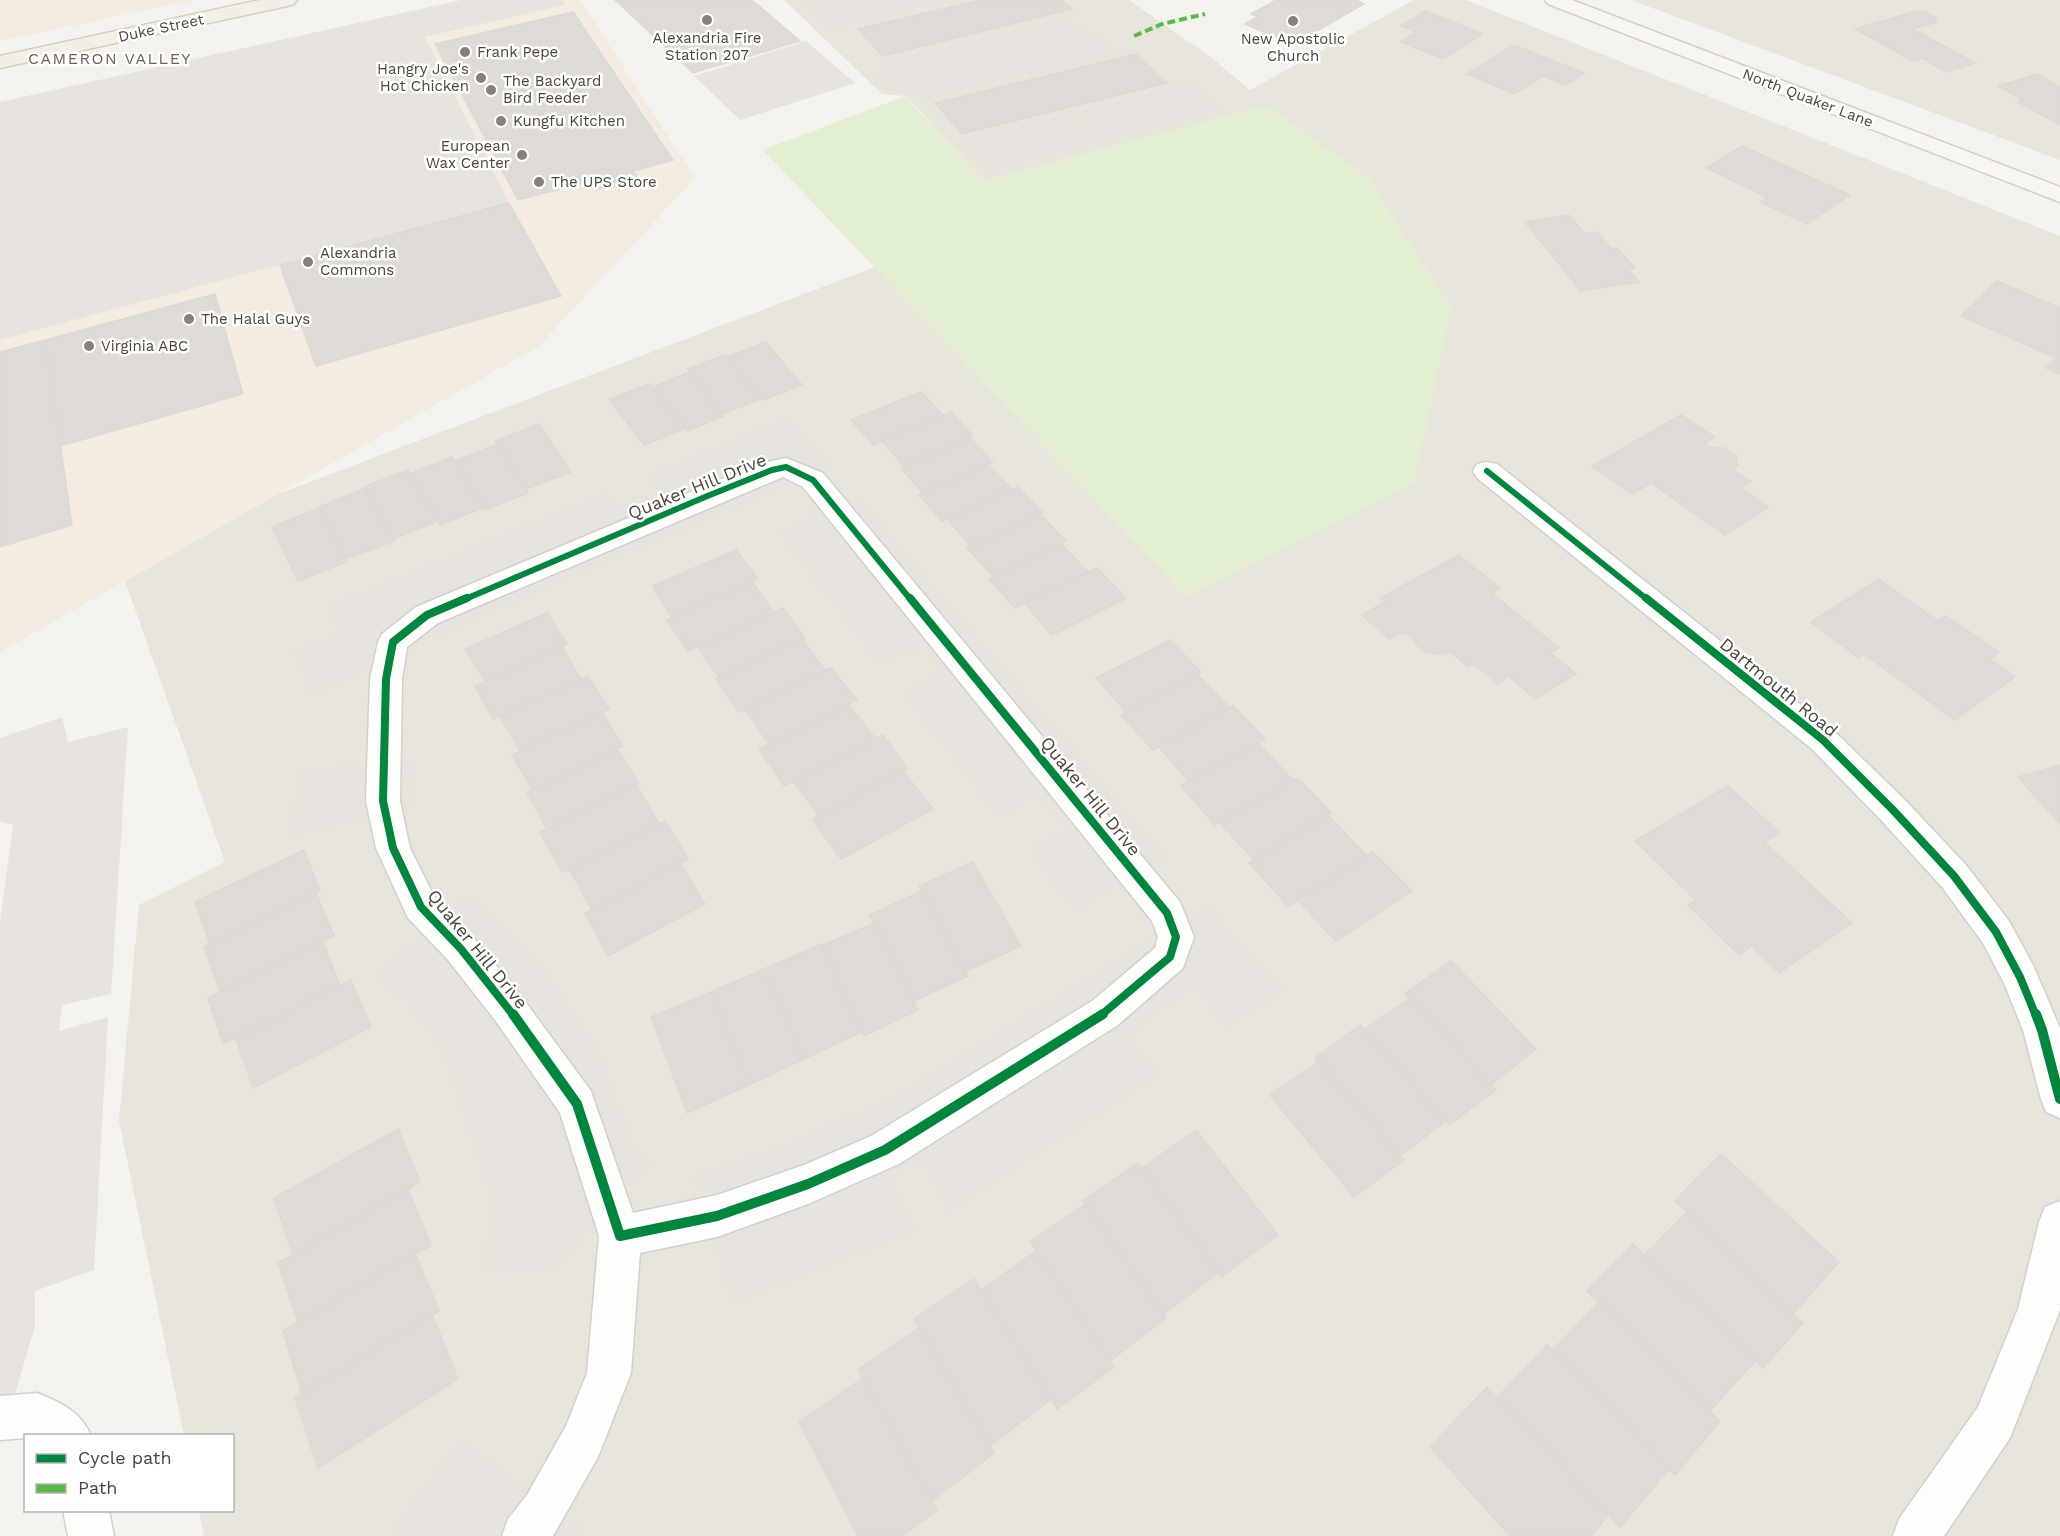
<svg xmlns="http://www.w3.org/2000/svg" width="2060" height="1536" viewBox="0 0 2060 1536" font-family="'Work Sans',sans-serif">
	<style>
		.residential { fill: #e7e4dc }
		.commercial { fill: #f3ebdf }
		.green { fill: #e1eecf }
		.parking { fill: #e6e3df }
		.building { fill: #dedbd6; stroke: #dcd9d4; stroke-width: 1.5 }
		.lines { fill: none; stroke-linecap: round; stroke-linejoin: round }
		.lane-casing { stroke: #d2d0cb; stroke-width: 3 }
		.street-casing { stroke: #d2d0cb; stroke-width: 3 }
		.secondary-casing { stroke: #d3cfc5; stroke-width: 3 }
		.primary-casing { stroke: #d6cebb; stroke-width: 3 }
		.lane { fill: #fdfdfc; fill-rule: evenodd }
		.street { fill: #fdfdfc; fill-rule: evenodd }
		.secondary { fill: #f7f6f1; fill-rule: evenodd }
		.primary { fill: #f2efe6; fill-rule: evenodd }
		.quiet { stroke: #58b947; stroke-width: 4; stroke-dasharray: 8 4; stroke-linecap: butt }
		.cycleway-far2-casing { stroke: #fff; stroke-width: 9 }
		.cycleway-far1-casing { stroke: #fff; stroke-width: 11 }
		.cycleway-casing { stroke: #fff; stroke-width: 14 }
		.cycleway-far2 { stroke: #00873e; stroke-width: 6 }
		.cycleway-far1 { stroke: #00873e; stroke-width: 8 }
		.cycleway { stroke: #00873e; stroke-width: 10 }
		.poi-dot { fill: #868178; stroke: #fff; stroke-width: 2 }
		.labels { text-anchor: middle; dominant-baseline: central; stroke-width: 5; stroke-linejoin: round; paint-order: stroke }
		.far-street-label { font-size: 15px; fill: #4b4439; stroke: #fff }
		.far-poi-label { font-size: 15px; fill: #4b4439; stroke: #fff; text-anchor: start }
		.far-neighbourhood-label { font-size: 16px; letter-spacing: 1.5px; fill: #6e6250; stroke: #fff }
		.street-label { font-size: 18px; fill: #4b4439; stroke: #fff }
	</style>
	<rect width="100%" height="100%" fill="#f4f2ee"/>
	<path class="residential" d="M784,0H1129L1212,58L1250,90L1414,0H1466L2060,236V1536H204L199,1511L232,1510V1436L184,1435L119,1121L139,905L225,862L125,581L273,496L875,267L1186,596L1451,308L1368,178L1267,106L984,181L906,96L882,94Z
		M1631,0H2060V160L1717,32Z"/>
	<path class="commercial" d="M0,0H194L0,41Z
		M472,0H580L695,178L539,346L0,652V107Z"/>
	<path class="green" d="M905,96L984,181L1267,106L1369,178L1451,308L1414,484L1186,596L763,150Z"/>
	<path class="parking" d="M461,0H562L565,5L425,37L509,203L0,340V102Z
		M801,0H965L950,3L947,1L825,29Z
		M1068,18L1079,28L1108,42L1119,54L1027,76L1026,73L913,100L906,92L893,91L877,75L891,71L881,61Z
		M806,41L855,83L740,120L694,76Z
		M1193,82L1221,110L987,171L959,140L1069,113L1080,126L1090,123L1080,110Z
		M789,418L829,466L447,630L312,693L294,653L340,633L329,607L607,493L624,514L664,497L649,476Z
		M857,497L981,644L1164,856L1075,910L1030,852L1068,828L1036,794L999,815L905,694L944,670L924,644L880,663L779,532Z
		M62,717L68,742L128,727L111,994L62,1005L59,1031L108,1017L94,1270L35,1291V1326L0,1445V922L13,825L0,822V738Z
		M412,759L410,807L289,836L301,771Z
		M469,896L533,955L563,997L596,1049L635,1150L652,1163L550,1271L483,1269L494,1206L451,1071L431,1031L406,1000L375,979Z
		M1207,906L1282,991L1227,1026L1194,986L1127,1033L1158,1075L949,1210L924,1159L889,1173L915,1230L733,1303L694,1175L782,1147L898,1096Z
		M460,1441L580,1527L574,1536H390Z"/>
	<path class="building" d="M615,0H752L800,41L693,73Z
		M981,0H1061L1072,9L883,56L858,29Z
		M1276,0H1356L1364,4L1303,39L1297,36L1287,42L1245,24L1258,17L1251,14Z
		M1425,11L1483,34L1443,59L1401,42L1416,32L1401,26Z
		M1916,11L1926,12L1935,17L1937,22L1913,29L1975,63L1946,72L1923,58L1913,61L1855,29Z
		M573,12L673,160L633,171L639,179L597,190L591,181L518,200L435,44Z
		M1514,45L1584,73L1566,85L1543,76L1514,94L1467,74Z
		M1136,54L1167,83L962,134L935,103Z
		M2037,74L2060,87V125L2018,102L2023,100L1998,86Z
		M1742,146L1850,195L1807,224L1761,202L1767,197L1706,168Z
		M509,203L561,296L316,366L280,265Z
		M1569,215L1585,234L1597,232L1611,248H1617L1635,268L1628,269L1639,282L1581,291L1525,222Z
		M1997,281L2060,308V374L2046,368L2056,358L1961,316Z
		M215,294L243,394L60,446L45,340Z
		M45,340L72,525L0,547V352Z
		M766,342L802,385L763,400L727,357Z
		M725,355L761,399L722,414L687,369Z
		M689,372L724,416L687,431L652,387Z
		M650,384L685,429L644,445L609,399Z
		M921,392L943,415L873,445L851,420Z
		M951,412L973,436L904,466L882,441Z
		M1681,415L1715,437L1705,443L1709,447L1723,448L1736,456L1738,465L1732,469L1751,482L1740,487L1769,507L1725,535L1651,483L1632,494L1592,466Z
		M539,424L571,472L526,489L495,441Z
		M970,438L993,462L923,493L901,468Z
		M498,444L528,493L484,510L455,461Z
		M452,457L483,508L440,525L409,474Z
		M988,464L1012,489L942,521L919,495Z
		M408,470L438,521L393,539L364,487Z
		M1018,487L1043,513L972,547L947,519Z
		M366,488L394,541L346,559L319,507Z
		M320,508L348,561L298,581L272,527Z
		M1040,514L1066,541L993,576L967,548Z
		M1061,544L1088,572L1015,608L989,579Z
		M736,550L758,579L672,618L652,586Z
		M1459,555L1500,588L1492,593L1559,648L1551,653L1576,674L1535,699L1509,676L1498,684L1474,664L1468,667L1450,651L1444,655L1425,652L1414,642V637L1400,633L1389,639L1362,615L1385,602L1380,598Z
		M1097,568L1126,598L1052,635L1024,603Z
		M1879,579L1938,621L1946,616L1999,652L1990,659L2015,677L1955,720L1864,654L1859,658L1811,622Z
		M752,582L774,612L688,651L667,620Z
		M783,608L805,638L719,678L698,647Z
		M547,613L567,644L485,681L465,649Z
		M802,639L825,670L739,712L716,679Z
		M1170,640L1201,672L1126,712L1096,678Z
		M562,647L581,679L493,719L475,686Z
		M831,668L857,700L769,744L745,709Z
		M1197,674L1230,708L1153,750L1121,715Z
		M588,676L609,709L520,751L500,716Z
		M848,704L875,738L784,786L759,749Z
		M1233,705L1265,739L1189,782L1158,746Z
		M602,712L623,746L532,790L512,755Z
		M883,735L908,769L819,816L793,781Z
		M1258,743L1293,780L1215,825L1181,786Z
		M617,749L639,784L547,829L527,792Z
		M2060,765V824L2018,777Z
		M903,771L933,809L841,859L812,819Z
		M1298,778L1332,813L1254,860L1220,823Z
		M636,785L659,824L562,872L540,832Z
		M1728,786L1780,833L1764,842L1852,923L1779,973L1752,946L1739,955L1688,905L1696,900L1635,841Z
		M1327,814L1367,856L1288,906L1249,863Z
		M665,821L688,859L592,910L569,869Z
		M304,850L320,891L210,944L195,902Z
		M1373,852L1412,891L1336,941L1297,900Z
		M973,862L1021,946L965,972L919,886Z
		M680,863L705,904L608,956L585,913Z
		M922,891L968,976L914,1001L869,915Z
		M316,893L334,936L220,992L204,947Z
		M874,923L918,1010L864,1036L821,946Z
		M323,942L340,986L223,1044L208,998Z
		M822,944L862,1032L804,1059L764,969Z
		M1451,961L1536,1049L1491,1085L1405,993Z
		M764,969L804,1059L749,1085L711,992Z
		M351,980L371,1027L253,1088L236,1039Z
		M711,992L749,1085L687,1113L651,1017Z
		M1410,998L1496,1090L1449,1125L1364,1030Z
		M1360,1025L1446,1121L1400,1156L1315,1058Z
		M1320,1061L1404,1160L1354,1197L1270,1095Z
		M398,1129L420,1182L293,1255L274,1198Z
		M1196,1130L1278,1235L1221,1277L1141,1169Z
		M1721,1154L1839,1262L1794,1313L1675,1201Z
		M1137,1163L1219,1272L1164,1314L1083,1201Z
		M408,1189L431,1246L415,1253L298,1322L278,1263Z
		M1086,1204L1166,1318L1110,1361L1030,1242Z
		M1686,1213L1803,1323L1763,1368L1646,1254Z
		M1633,1244L1755,1361L1709,1412L1587,1291Z
		M1036,1251L1114,1367L1057,1409L981,1290Z
		M415,1253L439,1311L302,1394L283,1331Z
		M974,1279L1051,1399L990,1446L914,1319Z
		M1599,1302L1720,1421L1675,1475L1553,1350Z
		M432,1314L458,1379L318,1468L295,1398Z
		M919,1328L994,1453L932,1501L858,1370Z
		M1547,1345L1669,1469L1620,1527L1498,1397Z
		M863,1378L937,1510L902,1536H858L799,1422Z
		M1487,1387L1608,1515L1591,1536H1510L1430,1447Z"/>
	<g class="lines">
		<defs>
			<path id="lane" d="M37,1393C60,1402 82,1412 91,1436H26V1438L0,1440V1396Z
				M63,1510H109L114,1536H68Z"/>
			<path id="street" d="M786,458L823,473L1180,902L1194,937L1183,968L1118,1025L899,1164L808,1204L717,1237L640,1253L631,1373L598,1457L553,1536H502L508,1519L527,1495L566,1426L587,1373L599,1236L560,1113L495,1020L448,960L408,918L376,848L366,801L370,679L378,642L382,634L416,607L695,490L762,463ZM783,477L803,487L1152,921L1158,937L1155,948L1092,1001L871,1136L804,1165L717,1195L633,1213L591,1091L521,996L474,938L434,896L410,848L400,801L402,679L407,647L438,623Z
				M1487,462L1497,464L1834,731L1905,800L1966,865L2009,921L2033,965L2060,1028V1118L2046,1112L2041,1099L2023,1030L2004,983L1983,943L1942,887L1881,820L1812,749L1477,478L1473,471L1477,464Z
				M2060,1201V1310L2010,1438L1944,1536H1893L1899,1519L1978,1407L2018,1309L2039,1222L2045,1207Z"/>
			<path id="secondary" d="M1545,0H1572L2060,187V202L1548,4Z"/>
			<path id="primary" d="M260,0H297L294,4L287,6L0,68V56Z"/>
		</defs>
		<use href="#lane" class="lane-casing"/>
		<use href="#street" class="street-casing"/>
		<use href="#secondary" class="secondary-casing"/>
		<use href="#primary" class="primary-casing"/>
		<use href="#lane" class="lane"/>
		<use href="#street" class="street"/>
		<use href="#secondary" class="secondary"/>
		<use href="#primary" class="primary"/>
		<path class="quiet" d="M1134,36L1162,24L1205,14"/>
		<defs>
			<path id="cycleway-far2" d="M1487,471L1648,600
				M463,600L705,497L772,470L786,467L813,480L911,600"/>
			<path id="cycleway-far1" d="M467,598L427,615L393,642L386,679L383,801L393,848L421,907L461,949L514,1016
				M910,598L1167,913L1176,937L1170,957L1100,1016
				M1646,598L1823,740L1893,810L1954,876L1996,932L2020,977L2036,1016"/>
			<path id="cycleway" d="M513,1014L577,1104L620,1236L717,1216L808,1184L885,1150L1103,1014
				M2036,1014L2042,1030L2060,1099"/>
		</defs>
		<use href="#cycleway-far2" class="cycleway-far2-casing"/>
		<use href="#cycleway-far1" class="cycleway-far1-casing"/>
		<use href="#cycleway" class="cycleway-casing"/>
		<use href="#cycleway-far2" class="cycleway-far2"/>
		<use href="#cycleway-far1" class="cycleway-far1"/>
		<use href="#cycleway" class="cycleway"/>
	</g>
	<g class="poi-dot">
		<circle cx="707" cy="20" r="6"/>
		<circle cx="1293" cy="21" r="6"/>
		<circle cx="465" cy="52" r="6"/>
		<circle cx="481" cy="78" r="6"/>
		<circle cx="491" cy="90" r="6"/>
		<circle cx="501" cy="121" r="6"/>
		<circle cx="522" cy="155" r="6"/>
		<circle cx="539" cy="182" r="6"/>
		<circle cx="308" cy="262" r="6"/>
		<circle cx="189" cy="319" r="6"/>
		<circle cx="89" cy="346" r="6"/>
	</g>
	<g class="labels">
		<g class="far-street-label">
			<text transform="translate(161 28) rotate(-12)">Duke Street</text>
			<text transform="translate(1808 98) rotate(21)">North Quaker Lane</text>
		</g>
		<g class="far-poi-label">
			<text x="707" y="38" text-anchor="middle">Alexandria Fire<tspan x="707" dy="17">Station 207</tspan></text>
			<text x="1293" y="39" text-anchor="middle">New Apostolic<tspan x="1293" dy="17">Church</tspan></text>
			<text x="477" y="52">Frank Pepe</text>
			<text x="469" y="69" text-anchor="end">Hangry Joe's<tspan x="469" dy="17">Hot Chicken</tspan></text>
			<text x="503" y="81">The Backyard<tspan x="503" dy="17">Bird Feeder</tspan></text>
			<text x="513" y="121">Kungfu Kitchen</text>
			<text x="510" y="146" text-anchor="end">European<tspan x="510" dy="17">Wax Center</tspan></text>
			<text x="551" y="182">The UPS Store</text>
			<text x="320" y="253">Alexandria<tspan x="320" dy="17">Commons</tspan></text>
			<text x="201" y="319">The Halal Guys</text>
			<text x="101" y="346">Virginia ABC</text>
		</g>
		<g class="far-neighbourhood-label">
			<text x="110" y="58">CAMERON VALLEY</text>
		</g>
		<g class="street-label">
			<text transform="translate(697 486) rotate(-22)">Quaker Hill Drive</text>
			<text transform="translate(1779 687) rotate(39)">Dartmouth Road</text>
			<text transform="translate(1091 796) rotate(51)">Quaker Hill Drive</text>
			<text transform="translate(478 949) rotate(51)">Quaker Hill Drive</text>
		</g>
	</g>
	<rect x="24" y="1434" width="210" height="78" fill="#ffffff" stroke="#b7b4b0" stroke-width="1.5"/>
	<rect x="36" y="1454" width="30" height="9" fill="#00873e" stroke="#b7b4b0" stroke-width="1.5"/>
	<text x="78" y="1464" font-size="18" fill="#4b4439">Cycle path</text>
	<rect x="36" y="1484" width="30" height="9" fill="#58b947" stroke="#b7b4b0" stroke-width="1.5"/>
	<text x="78" y="1494" font-size="18" fill="#4b4439">Path</text>
</svg>
